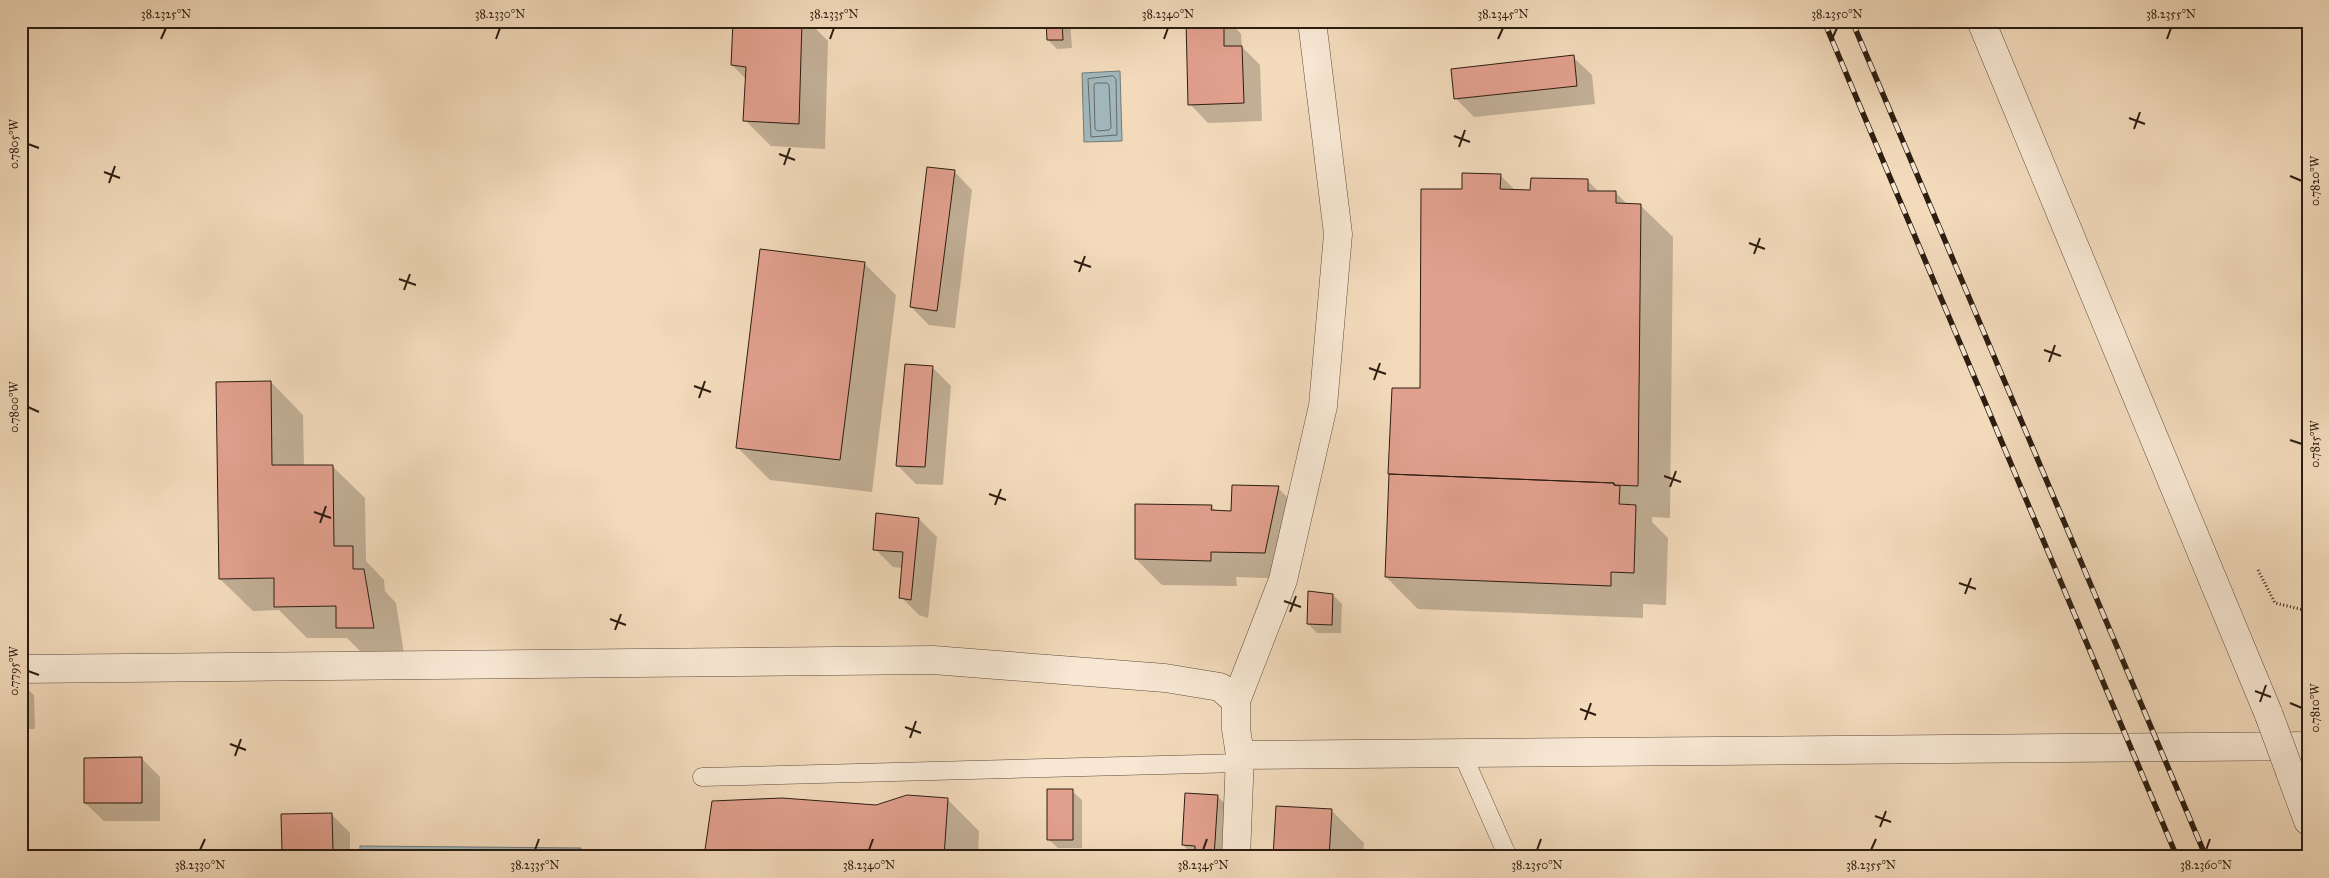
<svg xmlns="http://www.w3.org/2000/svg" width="2329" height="878" viewBox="0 0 2329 878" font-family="'IM FELL Great Primer',serif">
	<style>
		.water { fill: #a1b7bc; stroke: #727978 }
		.shadow { fill: #0003 }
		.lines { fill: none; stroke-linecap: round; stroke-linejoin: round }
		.shore { stroke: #666a66; stroke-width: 1 }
		.building { fill: #e19f8d; stroke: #2c1d11 }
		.lane-casing { stroke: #5e4c3c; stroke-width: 19 }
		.street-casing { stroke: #5e4c3c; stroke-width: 29 }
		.path { stroke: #2c1d11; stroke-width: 3; stroke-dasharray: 1 2.5; stroke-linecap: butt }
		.lane { stroke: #f7e7d3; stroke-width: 18 }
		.street { stroke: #f7e7d3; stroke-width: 28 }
		.rail-casing { stroke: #2c1d11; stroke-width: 5.5 }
		.rail { stroke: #f7e7d3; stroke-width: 4; stroke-dasharray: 11; stroke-linecap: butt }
		.street-bridge-casing { stroke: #5e4c3c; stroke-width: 29; stroke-linecap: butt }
		.street-bridge { stroke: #f7e7d3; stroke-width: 28 }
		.ticks { fill: none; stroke: #2c1d11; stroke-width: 2 }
		.neatline { fill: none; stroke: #2c1d11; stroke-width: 2 }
		.ticks-label { font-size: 12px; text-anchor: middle; fill: #2c1d11 }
	</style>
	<rect width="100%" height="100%" fill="#f2dabb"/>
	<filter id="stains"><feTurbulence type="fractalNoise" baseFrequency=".004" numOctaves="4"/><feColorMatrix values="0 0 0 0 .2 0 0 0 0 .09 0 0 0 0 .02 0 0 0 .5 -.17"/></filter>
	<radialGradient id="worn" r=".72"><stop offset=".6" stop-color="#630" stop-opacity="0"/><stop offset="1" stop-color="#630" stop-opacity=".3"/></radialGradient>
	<path class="water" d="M1120,71L1122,141L1084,142L1082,73Z
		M360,846L581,848V857H360Z"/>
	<path class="shadow" d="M734,21H808L828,41L825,149L771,146L745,120L746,79L732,65Z
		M1048,21H1070L1072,48L1057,49L1048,40Z
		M1187,21H1229L1241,34L1242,47L1260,65L1262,121L1208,123L1190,104Z
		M1573,57L1592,75L1595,104L1474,117L1456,99Z
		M954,171L972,190L955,328L929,325L911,307Z
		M1500,175L1516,191H1532L1587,180L1599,192H1615L1628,205H1640L1673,237L1670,518L1652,517V522L1668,538L1666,605L1643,604V618L1418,609L1386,577L1421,389L1463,190Z
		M864,263L896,295L872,492L770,480L737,447Z
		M932,367L951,386L943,485L916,484L898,466Z
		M271,382L303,415L304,466H332L365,498L366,561L384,580L385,591L396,603L405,660H369L347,638H307L279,610L253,611L220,579Z
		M1278,488L1304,514L1291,579L1236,577L1237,586L1162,585L1136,559L1211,506L1216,511L1232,512Z
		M919,519L937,537L928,618L919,615L901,597L903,568L893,567L875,549Z
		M1333,595L1342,604L1341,633H1317L1308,624Z
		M21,683L34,695L35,729H21Z
		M142,759L160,777V821H104L85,803Z
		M1072,791L1082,800V848H1058L1048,839Z
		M1217,796L1236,814L1233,857H1195L1183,845Z
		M947,799L979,831L978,857H705L876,806Z
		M1331,810L1364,843L1363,857H1274Z
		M332,815L350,833V857H289L283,851Z"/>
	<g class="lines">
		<path class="shore" d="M1113,76L1116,79L1117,135L1091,137L1088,79Z
			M1096,83H1107L1109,85L1111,128L1109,130L1098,131L1095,129L1094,86Z
			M365,857L368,851L574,853L576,857"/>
	</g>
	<path class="building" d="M733,21H802L799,124L743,121L746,67L731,65Z
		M1046,21H1062L1063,40H1047Z
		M1186,21H1224V46H1242L1244,103L1188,105Z
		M1574,55L1577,86L1454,99L1451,69Z
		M927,167L955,170L937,311L910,307Z
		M1462,173L1501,174L1500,189L1530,190L1531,178L1588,179V191H1616V203L1641,204L1638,486L1614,485V483L1388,474L1392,388H1420L1421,189H1462Z
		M760,249L865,262L840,460L736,448Z
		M905,364L933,366L925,467L896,466Z
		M271,381L272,465H333L334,546H353V569H364L374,628H336V606L274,607V578L219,579L216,382Z
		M1389,474L1614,483V485L1620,486L1619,504L1636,505L1634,573L1611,572V586L1385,577Z
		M1232,485L1279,486L1265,553L1211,552V561L1135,559V504L1212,505L1211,510L1231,511Z
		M876,513L919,518L911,600L899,598L903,552L873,550Z
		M1308,591L1333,594L1332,625L1307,624Z
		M142,757V803H84V758Z
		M1047,789H1073V840H1047Z
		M1185,793L1218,795L1214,857H1195V846L1182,845Z
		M907,795L948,798L944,857H704L712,801L782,798L876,805Z
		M1276,806L1332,809L1329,857H1273Z
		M332,813L333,851H282L281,814Z"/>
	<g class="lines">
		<defs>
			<path id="lane" d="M1462,753L1508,857
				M702,777L1240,763"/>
			<path id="street" d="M1981,21L2269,715
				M21,669L933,660L1165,678L1220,687L1236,701
				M1240,755L2308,746
				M2290,772L2308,821
				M1236,857L1240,755L1236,729V701L1283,580L1323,406L1338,234L1312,21"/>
		</defs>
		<use href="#lane" class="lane-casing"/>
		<use href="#street" class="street-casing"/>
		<path class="path" d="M2258,570L2275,603L2308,611"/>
		<use href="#lane" class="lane"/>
		<use href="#street" class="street"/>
		<defs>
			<path id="rail" d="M1824,21L2177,857
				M1852,21L2206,857"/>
		</defs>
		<use href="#rail" class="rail-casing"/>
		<use href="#rail" class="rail"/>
		<defs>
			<path id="street-bridge" d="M2269,715L2290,772"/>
		</defs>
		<use href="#street-bridge" class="street-bridge-casing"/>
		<use href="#street-bridge" class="street-bridge"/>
	</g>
	<path class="ticks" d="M161,39L166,28M496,39L500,28M830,39L834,28M1164,39L1168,28M1498,39L1503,28M1832,39L1837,28M2167,39L2171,28M2129,118L2145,124M2134,129L2140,112M1454,136L1470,142M28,144L39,148M1459,147L1465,130M779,154L795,160M784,165L790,148M104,172L120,178M2290,176L2302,181M109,183L115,166M1749,243L1765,249M1754,254L1760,238M1074,261L1091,267M1079,272L1085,256M399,279L416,285M404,290L410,274M2044,350L2061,356M2049,362L2055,345M1369,368L1386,374M1374,380L1380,363M694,386L711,392M699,398L705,381M28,407L39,412M2290,440L2302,444M1664,476L1681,482M1670,487L1676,471M989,494L1006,500M995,505L1001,489M314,512L331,518M320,523L326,506M1959,583L1976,589M1965,594L1971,578M1284,601L1301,607M1290,612L1296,596M610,619L626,625M615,630L621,614M28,671L39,675M2255,691L2271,697M2260,702L2266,685M2290,703L2302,708M1580,709L1596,715M1585,720L1591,703M905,727L921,733M910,738L916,721M230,744L246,750M235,756L241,739M1875,816L1891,822M1880,827L1886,811M200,850L205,839M535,850L539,839M869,850L873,839M1203,850L1207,839M1537,850L1541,839M1871,850L1876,839M2206,850L2210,839"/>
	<rect width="2329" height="878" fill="none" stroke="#f2dabb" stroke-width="55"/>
	<rect x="28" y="28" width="2274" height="822" class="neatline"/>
	<g class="ticks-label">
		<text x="166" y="18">38.2325°N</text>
		<text x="500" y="18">38.2330°N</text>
		<text x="834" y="18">38.2335°N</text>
		<text x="1168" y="18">38.2340°N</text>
		<text x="1503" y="18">38.2345°N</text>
		<text x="1837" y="18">38.2350°N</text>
		<text x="2171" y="18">38.2355°N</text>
		<text transform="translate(14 144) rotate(-90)" y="4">0.7805°W</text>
		<text transform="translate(2315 181) rotate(-90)" y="4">0.7820°W</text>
		<text transform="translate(14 407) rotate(-90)" y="4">0.7800°W</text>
		<text transform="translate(2315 444) rotate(-90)" y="4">0.7815°W</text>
		<text transform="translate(14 671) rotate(-90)" y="4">0.7795°W</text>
		<text transform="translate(2315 708) rotate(-90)" y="4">0.7810°W</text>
		<text x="200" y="869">38.2330°N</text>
		<text x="535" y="869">38.2335°N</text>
		<text x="869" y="869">38.2340°N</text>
		<text x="1203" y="869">38.2345°N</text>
		<text x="1537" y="869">38.2350°N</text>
		<text x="1871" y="869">38.2355°N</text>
		<text x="2206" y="869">38.2360°N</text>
	</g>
	<rect width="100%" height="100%" filter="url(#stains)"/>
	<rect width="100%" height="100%" fill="url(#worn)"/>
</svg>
